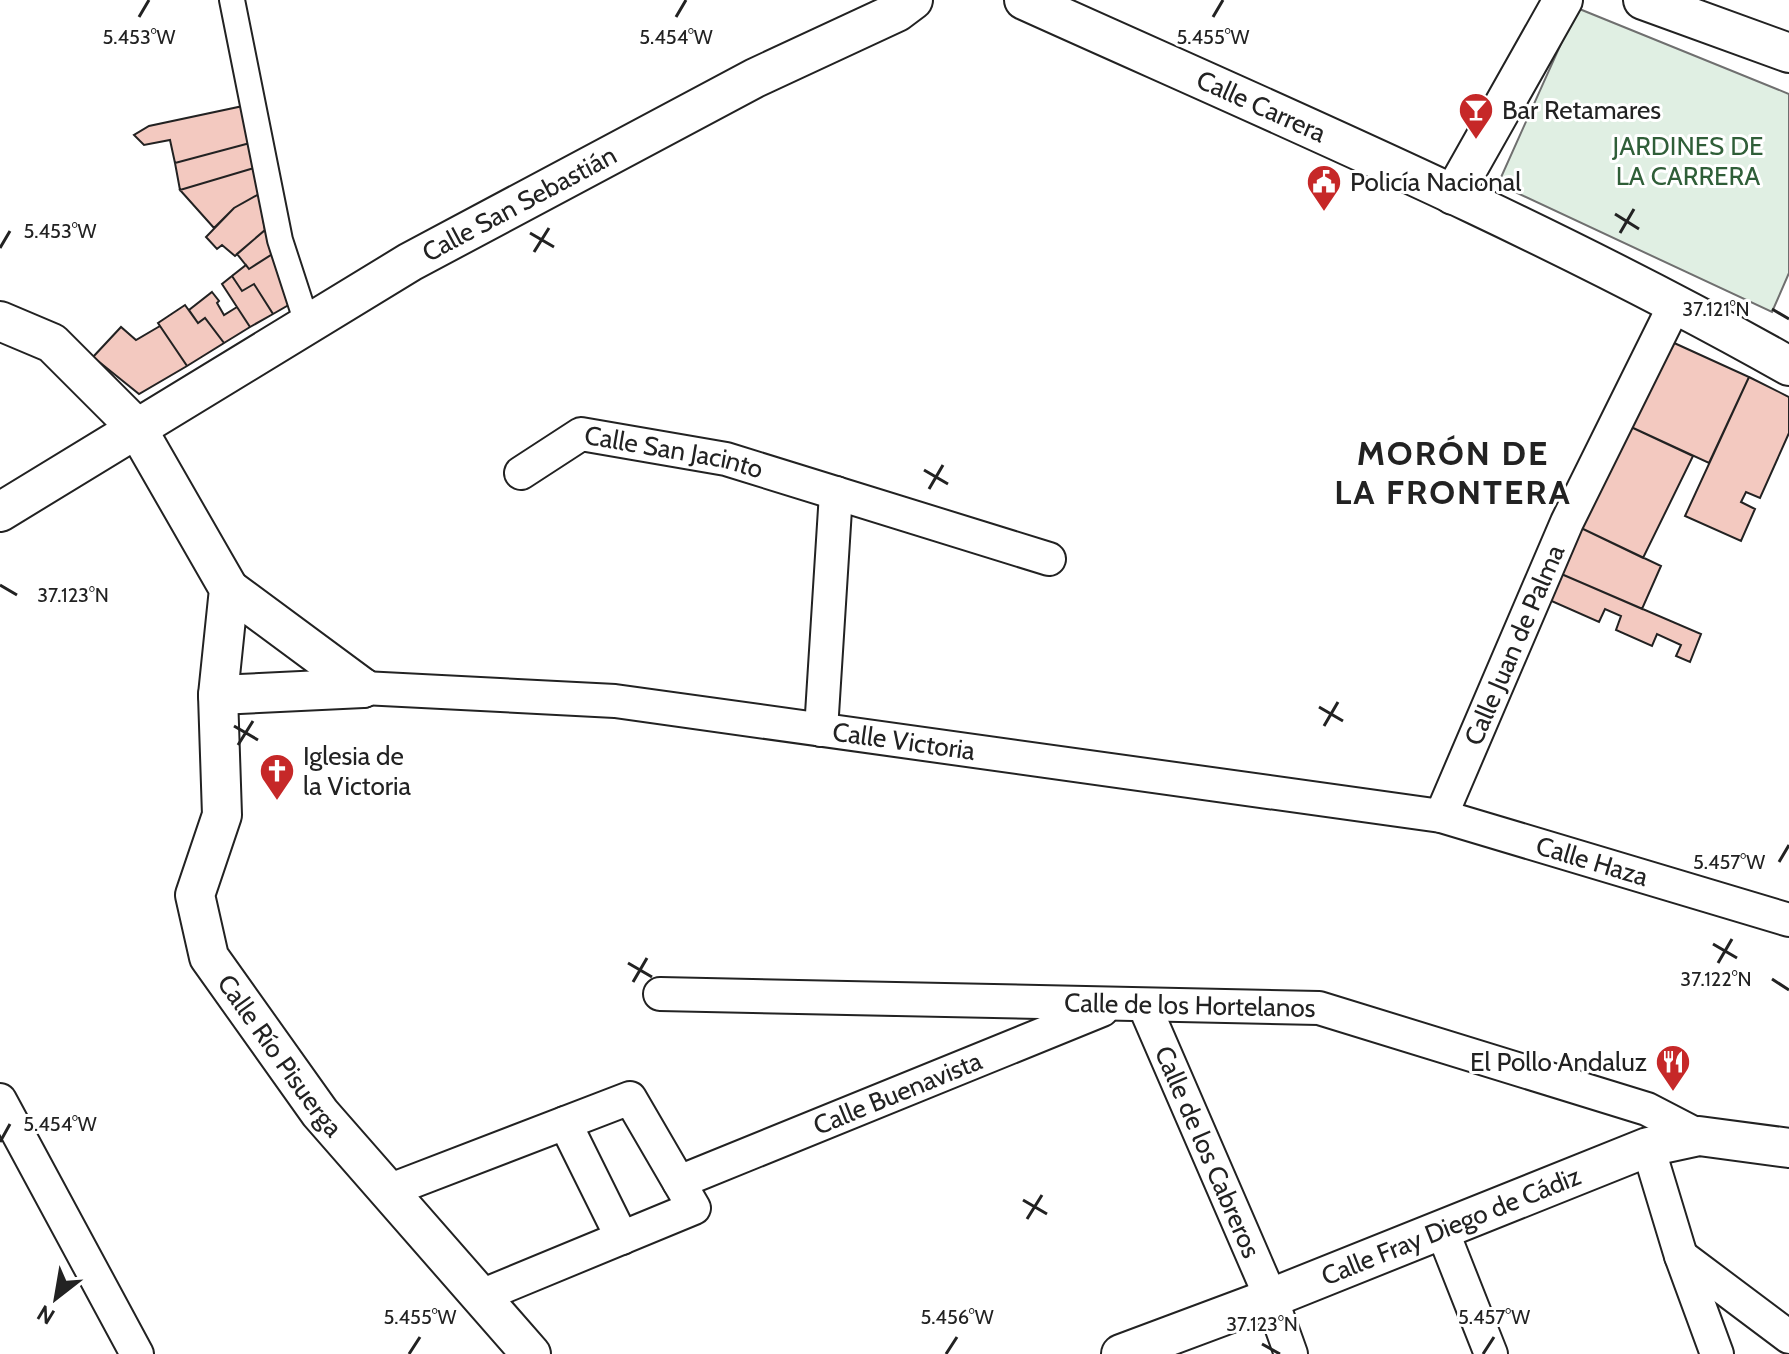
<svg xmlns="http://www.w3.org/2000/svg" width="1789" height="1354" viewBox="0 0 1789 1354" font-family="Cabin,sans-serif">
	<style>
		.green { fill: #e0efe3; stroke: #6f6f6f; stroke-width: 2 }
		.building { fill: #f3c9c0; stroke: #222; stroke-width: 2 }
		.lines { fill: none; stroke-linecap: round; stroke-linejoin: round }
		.pedestrian-casing { stroke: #222; stroke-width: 28 }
		.minor-casing { stroke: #222; stroke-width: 36 }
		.tertiary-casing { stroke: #222; stroke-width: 42 }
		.pedestrian { stroke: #fff; stroke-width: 24 }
		.minor { stroke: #fff; stroke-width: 32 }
		.tertiary { stroke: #fff; stroke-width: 38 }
		.ticks { fill: none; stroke: #222; stroke-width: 3 }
		.labels { text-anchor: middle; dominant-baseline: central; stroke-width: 6; stroke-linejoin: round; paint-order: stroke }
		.street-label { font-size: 26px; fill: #222; stroke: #fff }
		.poi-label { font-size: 26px; fill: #222; stroke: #fff; text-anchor: start }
		.park-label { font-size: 26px; fill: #2f5e38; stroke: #fff }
		.district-label { font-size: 34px; font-weight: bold; letter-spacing: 2px; fill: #222; stroke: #fff }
		.ticks-label { font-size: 20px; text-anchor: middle; fill: #222; stroke: #fff; stroke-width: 6; stroke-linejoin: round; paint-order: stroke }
	</style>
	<rect width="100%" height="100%" fill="#fff"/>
	<path class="green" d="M1577,8L1789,94V273L1772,312L1498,184Z"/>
	<path class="building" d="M243,106L250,143L175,163L170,140L144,145L134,135L149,126Z
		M250,143L254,168L180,190L175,163Z
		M254,168L259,194L234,208L214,228L180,190Z
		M259,194L265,230L235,256L222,245L217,249L206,237L234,208Z
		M265,230L274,253L249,269L237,254Z
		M274,253L292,303L273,314L254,284L242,291L232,276L246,265L249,269Z
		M232,276L242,291L254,284L273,314L250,327L222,284Z
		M212,292L219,301L217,303L224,315L237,307L250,327L224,343L205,318L198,323L189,310Z
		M185,305L198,323L205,318L224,343L187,366L158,323Z
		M160,326L187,366L139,394L93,357L121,327L136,340Z
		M1672,342L1749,377L1709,463L1631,427Z
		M1749,377L1789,397V433L1760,498L1746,492L1741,502L1755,509L1741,541L1685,516Z
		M1631,427L1693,456L1643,558L1581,528Z
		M1581,528L1661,566L1642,609L1559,573Z
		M1559,573L1701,634L1690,662L1676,656L1681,645L1657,634L1652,646L1616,630L1621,616L1605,609L1599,622L1547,599Z"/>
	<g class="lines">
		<defs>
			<path id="pedestrian" d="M232,0L280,240L307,323"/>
			<g id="minor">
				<path id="s1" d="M521,473L581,434L726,459L1049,559"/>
				<path id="s2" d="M363,688L615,701L1441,816L1789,920"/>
				<path d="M821,730L836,493"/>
				<path id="s3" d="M1441,816L1567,522L1675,304"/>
				<path id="s4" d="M660,994L1319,1008L1647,1109L1699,1136"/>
				<path id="s5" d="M1144,1005L1271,1298L1291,1354"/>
				<path d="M0,1100L137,1354"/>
				<path d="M565,1123L622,1238"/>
				<path d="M1648,1147L1681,1256L1717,1354"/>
				<path id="s6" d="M679,1182L1102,1010"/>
				<path d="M388,1191L630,1098L694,1208L481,1296"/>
				<path d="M1442,1230L1491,1354"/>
				<path d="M1681,1256L1789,1337"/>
			</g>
			<g id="tertiary">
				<path id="s7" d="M1024,0C1281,116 1543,227 1789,366"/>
				<path d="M1643,0L1789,53"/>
				<path d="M1453,195L1563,0"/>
				<path id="s8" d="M0,321L52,343L136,427L229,589L218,695L222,815L195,895L209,957L320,1113L531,1354"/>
				<path id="s9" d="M0,512L410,262L755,78L897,12L913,0"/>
				<path d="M229,589L363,688"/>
				<path d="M218,695L363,688"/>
				<path id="s10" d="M1121,1354L1271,1298L1648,1147L1699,1136L1789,1148"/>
			</g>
		</defs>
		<use href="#pedestrian" class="pedestrian-casing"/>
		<use href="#minor" class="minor-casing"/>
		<use href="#tertiary" class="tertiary-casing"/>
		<use href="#pedestrian" class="pedestrian"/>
		<use href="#minor" class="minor"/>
		<use href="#tertiary" class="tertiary"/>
	</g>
	<path class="ticks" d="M139,17L149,0M676,17L686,0M1213,17L1223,0M1615,214L1639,229M530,233L554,247M1620,233L1634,209M0,248L10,231M534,252L549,228M1772,309L1789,319M924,470L948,484M929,489L943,465M0,585L17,595M1319,707L1343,721M234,726L258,740M1324,726L1338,702M238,745L253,721M1779,862L1789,845M1713,944L1737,958M628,963L652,977M1718,963L1732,939M1772,979L1789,990M633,982L647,958M0,1142L10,1124M1023,1200L1047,1214M1027,1219L1042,1195M1262,1344L1280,1354M409,1354L420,1337M946,1354L957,1337M1483,1354L1494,1337"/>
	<defs>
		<symbol id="bar-pin" viewBox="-11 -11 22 30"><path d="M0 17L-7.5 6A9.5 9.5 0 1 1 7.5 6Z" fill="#c62828" stroke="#fff"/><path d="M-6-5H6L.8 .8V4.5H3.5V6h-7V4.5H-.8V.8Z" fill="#fff"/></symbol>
		<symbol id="civic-pin" viewBox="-11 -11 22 30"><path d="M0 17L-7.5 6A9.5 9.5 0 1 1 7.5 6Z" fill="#c62828" stroke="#fff"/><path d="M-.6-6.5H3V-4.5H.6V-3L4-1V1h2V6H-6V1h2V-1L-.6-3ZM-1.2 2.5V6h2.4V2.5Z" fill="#fff"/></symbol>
		<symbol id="church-pin" viewBox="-11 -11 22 30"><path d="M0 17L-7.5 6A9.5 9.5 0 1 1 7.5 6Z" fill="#c62828" stroke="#fff"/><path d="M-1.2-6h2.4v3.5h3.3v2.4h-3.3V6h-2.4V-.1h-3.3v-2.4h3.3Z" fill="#fff"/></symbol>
		<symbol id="restaurant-pin" viewBox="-11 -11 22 30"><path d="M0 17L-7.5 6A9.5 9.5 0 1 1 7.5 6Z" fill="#c62828" stroke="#fff"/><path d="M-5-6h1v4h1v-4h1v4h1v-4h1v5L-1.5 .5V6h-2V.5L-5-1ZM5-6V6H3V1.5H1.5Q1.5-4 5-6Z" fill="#fff"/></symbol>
	</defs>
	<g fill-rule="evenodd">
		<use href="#bar-pin" x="1456" y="90" width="40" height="54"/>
		<use href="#civic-pin" x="1304" y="162" width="40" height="54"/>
		<use href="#church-pin" x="257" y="751" width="40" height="54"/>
		<use href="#restaurant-pin" x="1653" y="1042" width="40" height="54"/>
	</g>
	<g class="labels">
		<g class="street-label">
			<text stroke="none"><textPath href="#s7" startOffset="260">Calle Carrera</textPath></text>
			<text stroke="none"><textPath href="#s9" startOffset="604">Calle San Sebastián</textPath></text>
			<text stroke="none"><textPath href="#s1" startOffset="166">Calle San Jacinto</textPath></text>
			<text stroke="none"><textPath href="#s3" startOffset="186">Calle Juan de Palma</textPath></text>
			<text stroke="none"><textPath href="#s2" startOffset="544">Calle Victoria</textPath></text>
			<text stroke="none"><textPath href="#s2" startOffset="1244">Calle Haza</textPath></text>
			<text stroke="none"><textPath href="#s4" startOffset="530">Calle de los Hortelanos</textPath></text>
			<text stroke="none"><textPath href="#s8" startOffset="858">Calle Río Pisuerga</textPath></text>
			<text stroke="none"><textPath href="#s6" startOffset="236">Calle Buenavista</textPath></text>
			<text stroke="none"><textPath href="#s5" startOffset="160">Calle de los Cabreros</textPath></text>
			<text stroke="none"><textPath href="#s10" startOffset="354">Calle Fray Diego de Cádiz</textPath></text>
		</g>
		<g class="poi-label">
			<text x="1502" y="110">Bar Retamares</text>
			<text x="1350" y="182">Policía Nacional</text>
			<text x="303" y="756">Iglesia de<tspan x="303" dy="30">la Victoria</tspan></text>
			<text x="1647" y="1062" text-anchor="end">El Pollo Andaluz</text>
		</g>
		<g class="park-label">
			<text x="1688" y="146">JARDINES DE<tspan x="1688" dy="30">LA CARRERA</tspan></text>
		</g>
		<g class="district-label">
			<text x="1453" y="453">MORÓN DE<tspan x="1453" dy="39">LA FRONTERA</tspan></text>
		</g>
	</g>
	<g class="ticks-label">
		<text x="139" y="44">5.453°W</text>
		<text x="676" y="44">5.454°W</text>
		<text x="1213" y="44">5.455°W</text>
		<text x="60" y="238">5.453°W</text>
		<text x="1716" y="316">37.121°N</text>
		<text x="73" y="602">37.123°N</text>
		<text x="1729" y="869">5.457°W</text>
		<text x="1716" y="986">37.122°N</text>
		<text x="60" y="1131">5.454°W</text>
		<text x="420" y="1324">5.455°W</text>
		<text x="957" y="1324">5.456°W</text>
		<text x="1494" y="1324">5.457°W</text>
		<text x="1262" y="1331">37.123°N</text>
	</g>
	<g transform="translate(56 1298) rotate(211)" stroke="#ffffff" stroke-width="6" paint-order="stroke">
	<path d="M0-6L14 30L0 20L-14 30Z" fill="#222222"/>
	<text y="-12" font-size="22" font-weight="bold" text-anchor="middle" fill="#222222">N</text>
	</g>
</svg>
